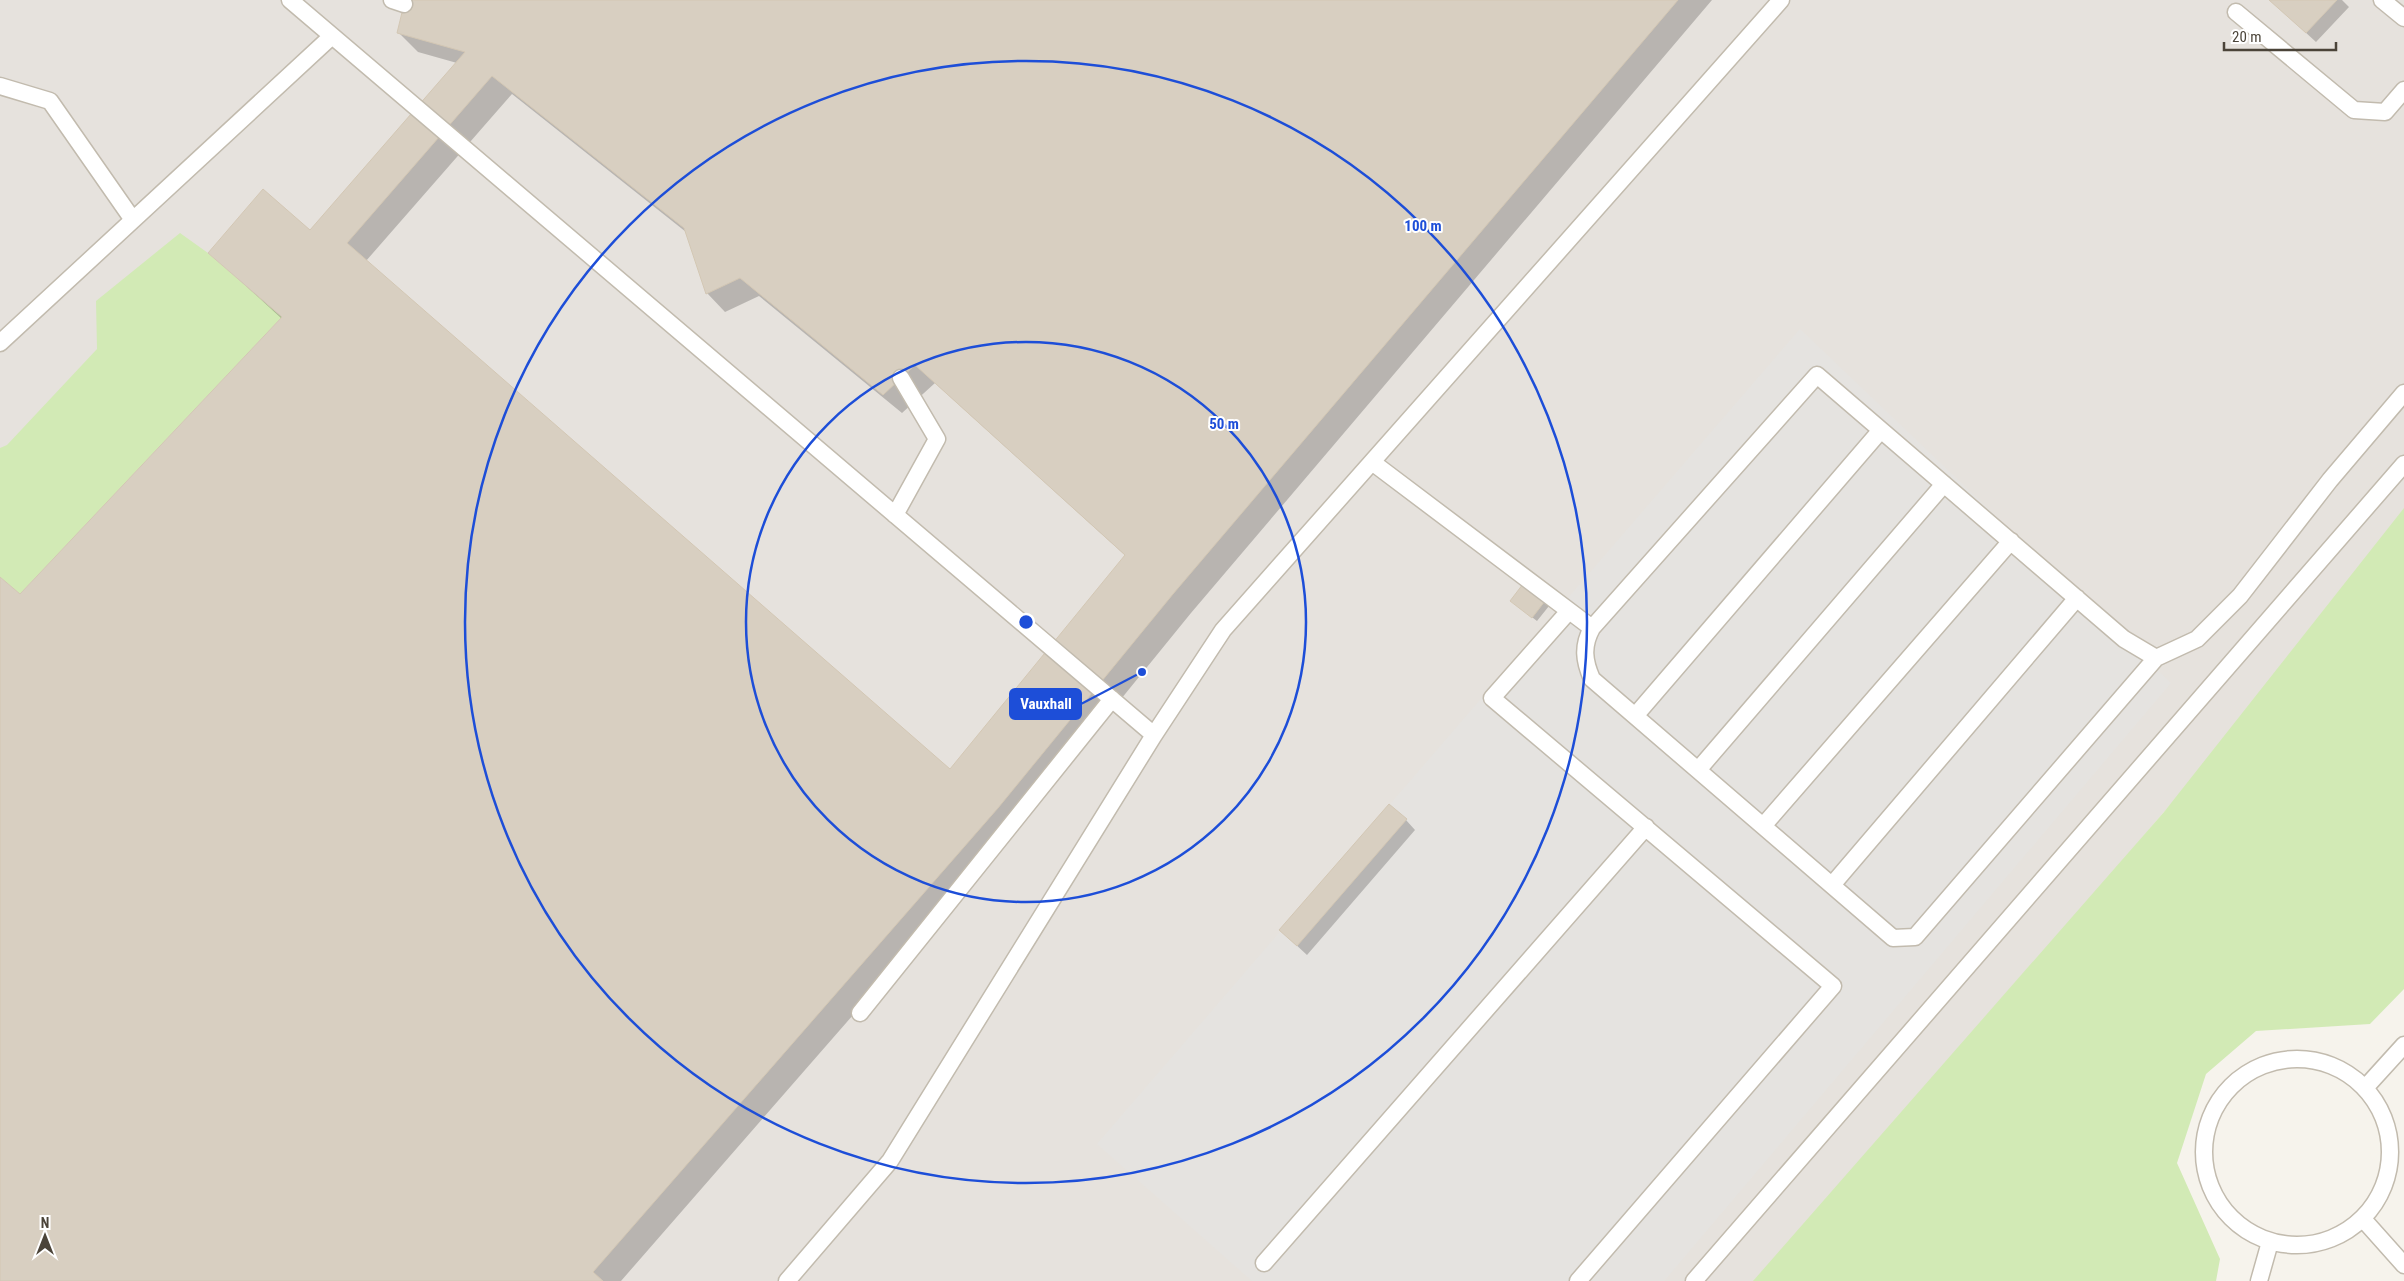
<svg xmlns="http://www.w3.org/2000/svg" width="2404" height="1281" viewBox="0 0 2404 1281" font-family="'Roboto Condensed',sans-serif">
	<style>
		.industrial { fill: #e6e2dd }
		.green { fill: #d2eab5 }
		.parking { fill: #e5e3e0 }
		.shadow { fill: #0003; fill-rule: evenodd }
		.building { fill: #d8cfc1; stroke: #d3c7b4; fill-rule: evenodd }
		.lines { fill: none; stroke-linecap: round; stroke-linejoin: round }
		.service-casing { stroke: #c2bbae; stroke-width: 19 }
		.service { stroke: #fff; stroke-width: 16 }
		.ring { fill: none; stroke: #1d4ed8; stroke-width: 2.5 }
		.centre { fill: #1d4ed8; stroke: #fff; stroke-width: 2.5 }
		.ring-label { font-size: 15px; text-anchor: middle; font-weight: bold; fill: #1d4ed8; stroke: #fff; stroke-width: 4; stroke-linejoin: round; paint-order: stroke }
		.leader { fill: none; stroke: #1d4ed8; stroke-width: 2 }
		.callout-dot { fill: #1d4ed8; stroke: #fff; stroke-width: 2 }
		.callout { fill: #1d4ed8; stroke: #1d4ed8; stroke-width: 2 }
		.callout-label { font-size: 15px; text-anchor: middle; font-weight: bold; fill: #fff }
	</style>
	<rect width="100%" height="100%" fill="#f6f3ec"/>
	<path class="industrial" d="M0,0H2404V532L1762,1281H0Z"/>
	<path class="green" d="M180,233L208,253L282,317L20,594L0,577V448L7,445L97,349L96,301Z
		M2404,508V989L2370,1024L2256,1031L2206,1074L2177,1163L2220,1259L2216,1281H1753L2164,812Z"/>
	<path class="parking" d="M1800,329L2171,683L1664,1281H1252L1097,1144Z"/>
	<path class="shadow" d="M406,0H1712L1191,613L1017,827L621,1281H0V579L20,596L282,319L210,253L310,232L457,63L418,52L399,33ZM512,94L686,232L707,293L725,312L759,296L902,413L935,383L1126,556L950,771L366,261Z
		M2270,0H2342L2349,7L2316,42Z
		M1544,602L1549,606L1537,621L1516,605Z
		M1406,820L1415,830L1307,955L1280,930Z"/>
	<path class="building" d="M405,0H1678L1173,594L998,808L593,1272L603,1281H0V577L20,594L282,317L208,253L263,189L310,230L465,52L397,33ZM492,76L684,228L706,294L740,278L883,395L915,365L1125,555L950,769L347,243Z
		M2269,0H2337L2306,33Z
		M1523,584L1545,601L1532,618L1510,601Z
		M1389,804L1407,819L1297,946L1279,930Z"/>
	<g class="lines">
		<defs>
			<path id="service" d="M290,0L1154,735
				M392,0L404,4
				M2382,0L2404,18
				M2236,12L2354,110L2385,112L2404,90
				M0,86L50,101L133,220
				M0,343L332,36
				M1372,462L1592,628
				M895,515L937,439L901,378
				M1569,611L1492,698L1833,986L1578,1281
				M2156,658L1915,937L1893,938L1592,679C1584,661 1582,646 1592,628L1817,375L2124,639L2156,658L2197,639L2240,596L2330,480L2404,393
				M1635,716L1881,430
				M1698,770L1944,484
				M1763,826L2011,541
				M1832,885L2077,598
				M860,1013L1112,699
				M2204 1152a93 93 0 1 1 186 0a93 93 0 1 1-186 0Z
				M2365,1088L2404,1045
				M2363,1219L2404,1265
				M1264,1263L1646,827
				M787,1281L890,1161L1154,735L1223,630L1781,0
				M1694,1281L2404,464
				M2259,1281L2270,1242"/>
		</defs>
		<use href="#service" class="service-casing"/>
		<use href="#service" class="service"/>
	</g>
	<g class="ring">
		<circle cx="1026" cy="622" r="280"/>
		<circle cx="1026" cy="622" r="561"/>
	</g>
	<circle cx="1026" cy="622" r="8" class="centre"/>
	<g class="ring-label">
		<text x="1423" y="231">100 m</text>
		<text x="1224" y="429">50 m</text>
	</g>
	<path class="leader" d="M1142 672L1081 704"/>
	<circle class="callout-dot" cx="1142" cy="672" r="5"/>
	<rect class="callout" x="1010" y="689" width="71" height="30" rx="5"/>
	<g class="callout-label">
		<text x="1046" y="709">Vauxhall</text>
	</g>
	<g transform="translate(45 1236)" stroke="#ffffff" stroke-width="4" paint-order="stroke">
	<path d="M0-4L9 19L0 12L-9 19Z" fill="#4b4439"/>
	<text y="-8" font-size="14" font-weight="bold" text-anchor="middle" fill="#4b4439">N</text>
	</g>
	<path d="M2224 42v8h112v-8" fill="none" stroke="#4b4439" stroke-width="2.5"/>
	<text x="2232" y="42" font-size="15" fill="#4b4439" stroke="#ffffff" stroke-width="4" paint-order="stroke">20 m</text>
</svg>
